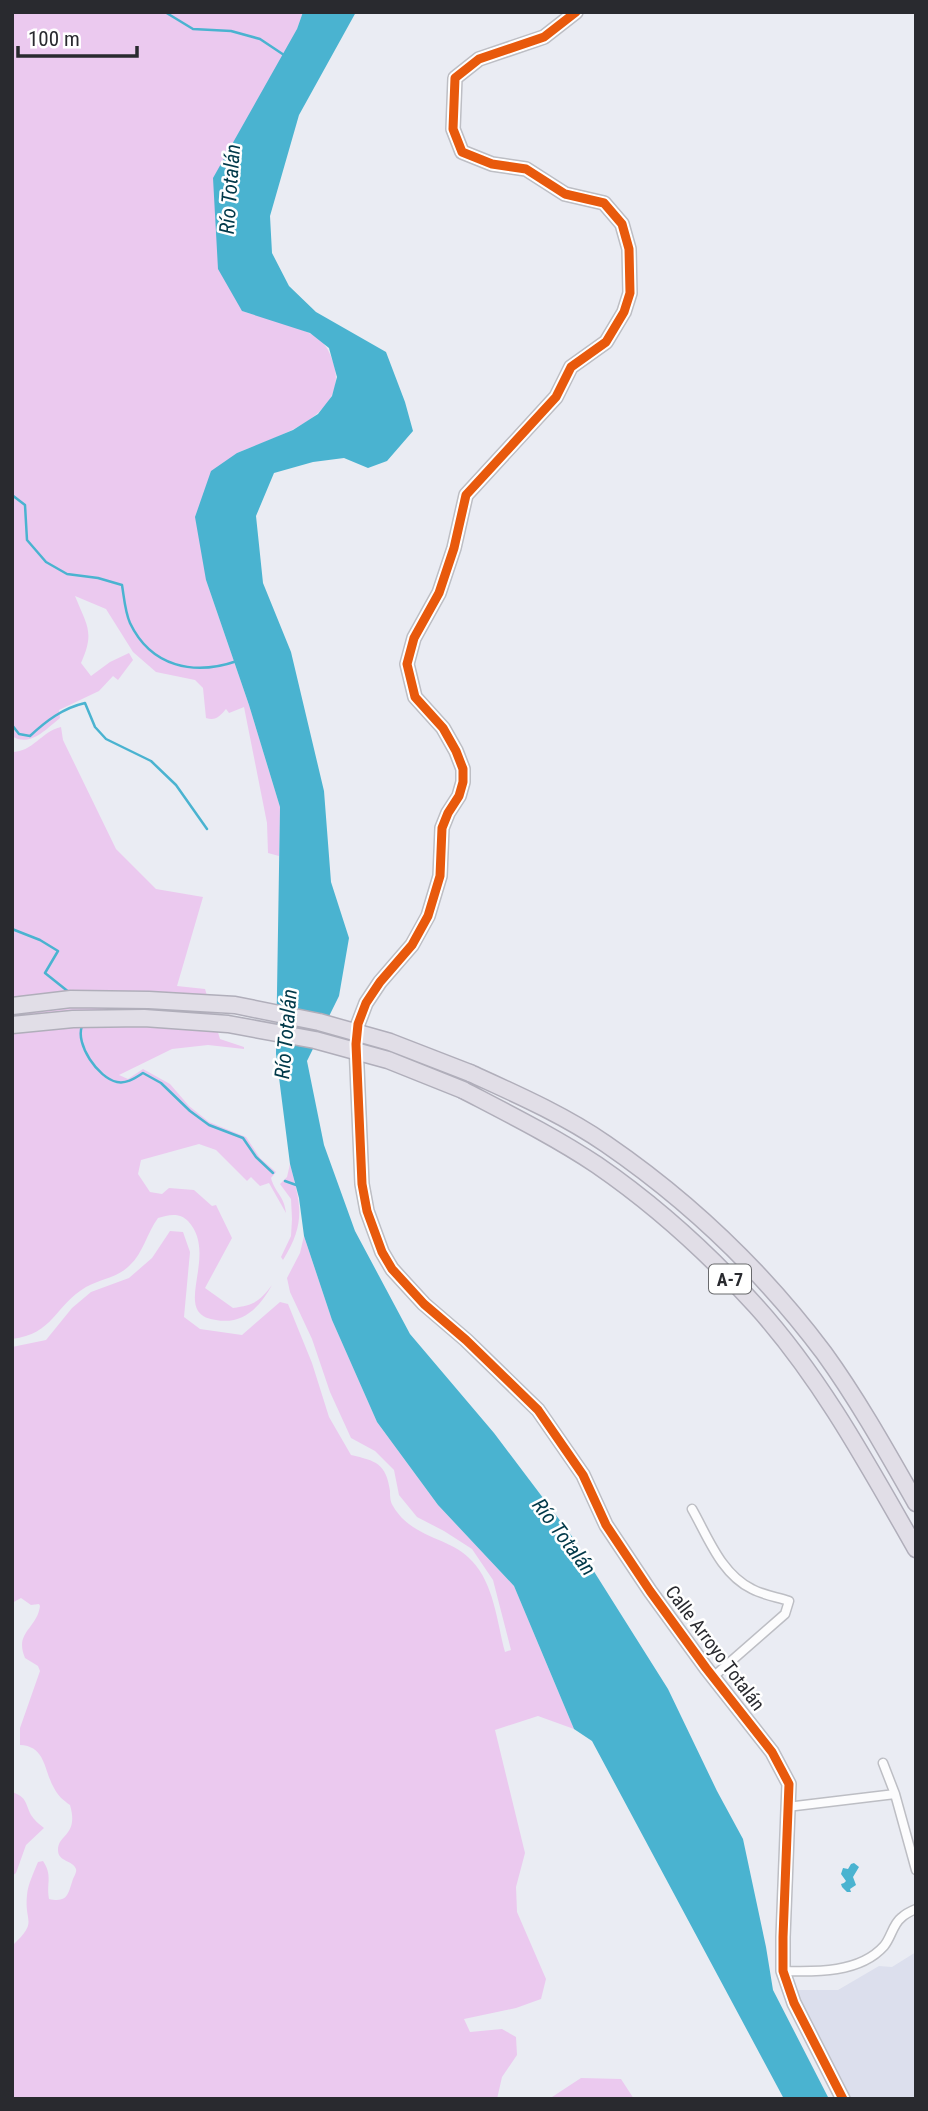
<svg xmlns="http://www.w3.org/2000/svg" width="928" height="2111" viewBox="0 0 928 2111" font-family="'Roboto Condensed',sans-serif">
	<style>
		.built { fill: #dcdfed }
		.grass { fill: #ebc9ef }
		.water { fill: #4ab3d0 }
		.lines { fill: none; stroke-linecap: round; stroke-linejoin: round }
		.stream { stroke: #4ab3d0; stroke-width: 2.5 }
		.street-casing { stroke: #bdbec4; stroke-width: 11 }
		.secondary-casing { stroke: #bdbec4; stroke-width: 16 }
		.highway-casing { stroke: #b0aeba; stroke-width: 19 }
		.street { stroke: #fcfcfd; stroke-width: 8 }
		.secondary { stroke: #f3f3f6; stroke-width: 12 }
		.highway { stroke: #e1dee7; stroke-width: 16 }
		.highway-bridge-casing { stroke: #b0aeba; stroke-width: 19; stroke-linecap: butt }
		.highway-bridge { stroke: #e1dee7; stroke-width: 16 }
		.cycleway-casing { stroke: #fff; stroke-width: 13 }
		.cycleway { stroke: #e8590c; stroke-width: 9 }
		.labels { text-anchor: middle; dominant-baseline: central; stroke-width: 5; stroke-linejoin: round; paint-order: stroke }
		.shield { fill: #fff; stroke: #696a6d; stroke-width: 2 }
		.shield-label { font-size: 18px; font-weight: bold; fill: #292a2f }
		.street-label { font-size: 19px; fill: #292a2f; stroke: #fff }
		.water-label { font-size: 21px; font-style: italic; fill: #013949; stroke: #fff }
	</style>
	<rect width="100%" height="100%" fill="#eaecf3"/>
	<path class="built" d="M916,1952V2099H849L817,2038L796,1990H838L879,1966L892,1967Z"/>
	<path class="grass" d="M12,12H303L297,29L242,311C264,318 288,323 309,333C324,340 329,349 334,365C349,417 273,438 237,453L206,580L249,705L280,807L279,856L268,853L267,823L244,707L229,713L226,709C220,716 216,721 206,718L203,688L195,680L156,672L133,652L106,609L75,596C87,626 95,632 81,663L91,676L110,662L129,653L133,660L118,680L113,676L99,691L59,710L60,718C46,729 30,748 12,736Z
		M61,727L63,740L116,849L156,889L203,897L177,986L205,989L220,1039L244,1047V1049L208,1045L172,1049L119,1075L128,1079L143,1069L170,1084L189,1106L209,1122L246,1137L260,1158L276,1172L271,1178C275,1193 284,1195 286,1213L269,1183L260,1186L251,1177L247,1181L216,1150L199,1144L141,1160L138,1174L150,1192L162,1194L169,1188L194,1190L212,1206L216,1205L232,1238L205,1288L233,1308C254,1305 259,1302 272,1285C260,1307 243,1325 216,1320C209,1319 202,1317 198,1311C186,1292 214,1249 188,1221C179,1212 168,1215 158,1218C147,1233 143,1253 130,1265C118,1278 100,1279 86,1287C54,1306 54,1334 12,1339V752C33,752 42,731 61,727Z
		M290,1164C301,1205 306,1223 283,1260L281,1257L291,1236L292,1219L291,1199L280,1184L287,1177Z
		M170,1231L183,1232L190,1252L184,1317L200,1329L242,1335L280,1302L288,1304L312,1363L329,1417L351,1455C376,1461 386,1463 390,1491C390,1495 390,1502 393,1506C412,1539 451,1537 472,1561C494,1584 497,1622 505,1652L511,1650L493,1580L472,1549L444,1531L417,1517L399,1495L394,1470L375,1451L351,1438L330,1392L312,1339L290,1292L287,1278L300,1253L304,1236L332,1320L377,1422L438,1505L514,1586L574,1729L538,1716L495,1730L525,1853L516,1887L517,1912L546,1979L541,1999L516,2008L464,2019L470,2032L502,2029L516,2037L517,2055L502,2077L497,2099H12V1946C39,1920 24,1924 27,1895C28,1884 34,1872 38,1862L43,1861C53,1876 46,1883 49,1899C68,1903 68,1894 73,1879C74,1877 77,1872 76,1869C73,1860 58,1862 58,1850C58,1834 79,1836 70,1805C63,1800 58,1796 54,1788C44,1771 46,1746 20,1745V1728L40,1671L38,1666L25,1658C14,1632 37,1629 40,1606L39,1604L31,1605L21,1598L12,1603V1347L46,1340L72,1308L91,1292L129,1278L152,1258Z
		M12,1792C27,1797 25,1803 31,1815C34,1820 39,1824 44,1828L26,1845L16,1873L12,1876Z
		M581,2078L621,2079L634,2099H549Z"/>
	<path class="water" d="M303,12H356L299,115L270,216L272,253L289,286L316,312L386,352L405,402L413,431L387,461L368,468L344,458L313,462L274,473L256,516L263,583L291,652L324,791L331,882L349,938L339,996L307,1061L324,1145L355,1231L410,1334L494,1433L571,1535L668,1689L717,1791L743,1839L766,1947L773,1990L829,2099H784L592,1741L574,1729L514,1586L438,1505L377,1422L332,1320L304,1236L299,1198L290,1164L276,1054L280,807L249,705L206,580L195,517L211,471L237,453L293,430L318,414L332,396L337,377L329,348L310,333L242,311L218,269L213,178L297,29Z
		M854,1863L859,1867L853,1877L856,1885L850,1889L851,1892H847L842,1887L841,1884L844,1883L846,1881L841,1874L843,1868L848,1869L851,1864Z"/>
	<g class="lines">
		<path class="stream" d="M165,12L193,29L231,31L260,39L284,55
			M12,495L25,505L27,540L46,562L67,574L98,578L122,585C124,597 125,612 130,623C151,667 194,676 237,661
			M12,725L19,734L30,736C46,721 63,708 85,703L95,727L106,739L151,761L176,785L207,829
			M12,929L40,940L58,951L45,973L70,993
			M82,1026C75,1044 98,1078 117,1082C127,1084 135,1078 143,1073L161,1083L190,1111L209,1125L243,1138L256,1157L273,1173
			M285,1181L299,1186"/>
		<defs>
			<path id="street" d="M692,1509C708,1537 721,1574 752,1589C763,1595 777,1597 789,1601L785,1614L713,1677
				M883,1763L895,1794L916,1870
				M787,1807L895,1794
				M783,1971C816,1972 860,1973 884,1946C891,1938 893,1924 901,1918C905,1914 911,1911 916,1909"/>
			<path id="secondary" d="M576,12L544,37L479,59L455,78L453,129L462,152L492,164L526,169L565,194L604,203L622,224L629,249L630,293L624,312L606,342L571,367L556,397L466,495L454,548L439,593L414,638L407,664L415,697L443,728L456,751L463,769V782L459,796L448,813L442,828L440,876L428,916L412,945L380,982L366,1003L358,1024L356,1044L362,1184L367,1211L382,1252L392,1269L424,1304L466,1340L538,1410L583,1475L606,1525L650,1591L706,1668L772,1752L789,1784L783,1937V1971L794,2003L843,2099"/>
			<path id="highway" d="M470,1073C516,1094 564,1115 606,1144C689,1201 764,1273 824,1353C858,1400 887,1452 916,1503
				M463,1090C509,1114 555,1137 597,1165C655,1205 709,1254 756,1306C821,1378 868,1465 916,1549"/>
		</defs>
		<use href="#street" class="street-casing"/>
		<use href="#secondary" class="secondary-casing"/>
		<use href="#highway" class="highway-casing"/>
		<use href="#street" class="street"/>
		<use href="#secondary" class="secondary"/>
		<use href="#highway" class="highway"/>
		<defs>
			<path id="highway-bridge" d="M12,1006L71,999L149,1000L235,1005L319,1022L390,1042L470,1073
				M12,1025L73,1019L144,1018L228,1024L315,1040L388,1060L463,1090"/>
		</defs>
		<use href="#highway-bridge" class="highway-bridge-casing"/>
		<use href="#highway-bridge" class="highway-bridge"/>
		<defs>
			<path id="cycleway" d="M576,12L544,37L479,59L455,78L453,129L462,152L492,164L526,169L565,194L604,203L622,224L629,249L630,293L624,312L606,342L571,367L556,397L466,495L454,548L439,593L414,638L407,664L415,697L443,728L456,751L463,769V782L459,796L448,813L442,828L440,876L428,916L412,945L380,982L366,1003L358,1024L356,1044L362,1184L367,1211L382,1252L392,1269L424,1304L466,1340L538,1410L583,1475L606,1525L650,1591L706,1668L772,1752L789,1784L783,1937V1971L794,2003L843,2099"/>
		</defs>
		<use href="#cycleway" class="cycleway-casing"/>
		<use href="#cycleway" class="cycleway"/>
	</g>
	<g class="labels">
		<rect class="shield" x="709" y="1264.5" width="42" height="29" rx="5"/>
		<g class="shield-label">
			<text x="730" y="1279">A-7</text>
		</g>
		<g class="street-label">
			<text transform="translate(715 1648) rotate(53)">Calle Arroyo Totalán</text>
		</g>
		<g class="water-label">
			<text transform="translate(230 189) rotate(-86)">Río Totalán</text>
			<text transform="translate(286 1034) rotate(-85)">Río Totalán</text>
			<text transform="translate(564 1537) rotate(53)">Río Totalán</text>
		</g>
	</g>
	<rect width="928" height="2111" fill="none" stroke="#292a2f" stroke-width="28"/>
	<path d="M18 46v10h119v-10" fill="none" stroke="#292a2f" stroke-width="3.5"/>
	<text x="28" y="46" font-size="21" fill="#292a2f" stroke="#ffffff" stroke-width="5" paint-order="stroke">100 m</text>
</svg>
